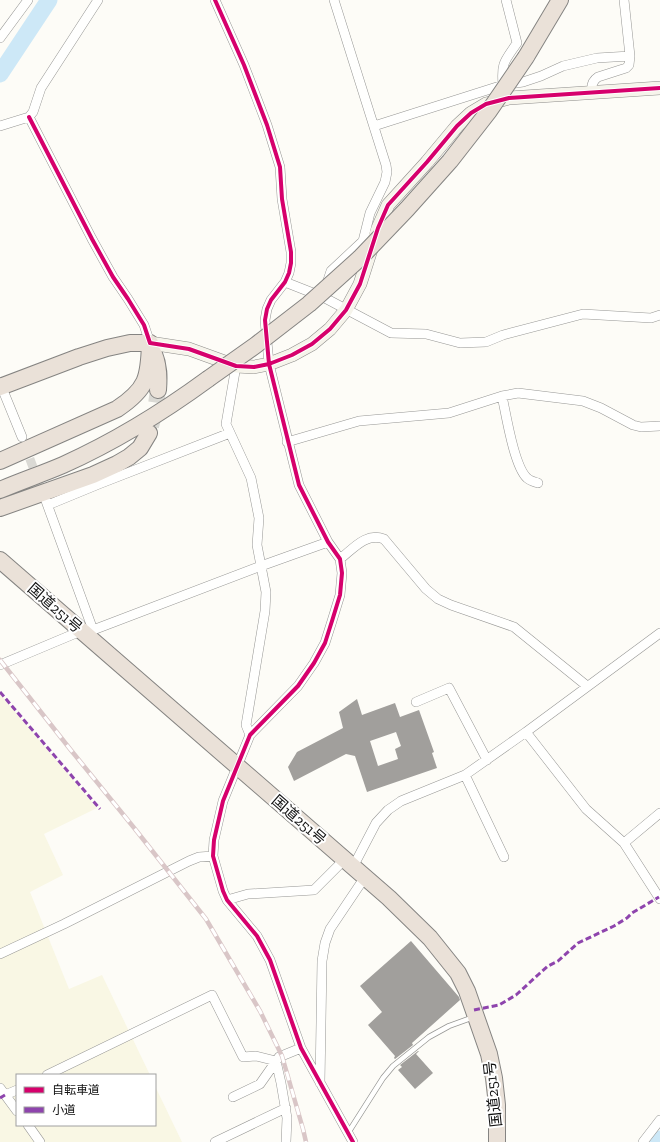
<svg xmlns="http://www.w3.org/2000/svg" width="660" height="1142" viewBox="0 0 660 1142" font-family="'Zilla Slab','Noto Sans JP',serif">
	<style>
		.farmland { fill: #f9f7e4 }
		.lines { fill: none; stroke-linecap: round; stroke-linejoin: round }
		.river { stroke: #cde8f7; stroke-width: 17 }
		.building { fill: #a19f9c; fill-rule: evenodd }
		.street-tunnel { stroke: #dad9d4; stroke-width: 9; stroke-dasharray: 9 4.5; stroke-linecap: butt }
		.highway-tunnel { stroke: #dad9d4; stroke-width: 16; stroke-dasharray: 16 8; stroke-linecap: butt }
		.lane-casing { stroke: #979795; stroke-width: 6 }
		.street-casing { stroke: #979795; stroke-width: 10 }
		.secondary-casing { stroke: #8e8d8b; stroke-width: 14 }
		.highway-casing { stroke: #858482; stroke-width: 18 }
		.lane { stroke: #fffffe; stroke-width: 4.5 }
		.street { stroke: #fffffe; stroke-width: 9 }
		.secondary { stroke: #f6f4eb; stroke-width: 13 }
		.highway { stroke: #eae1d8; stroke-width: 16 }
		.rail-casing { stroke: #d9c6c7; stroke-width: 4.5 }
		.rail { stroke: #fff; stroke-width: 3; stroke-dasharray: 9; stroke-linecap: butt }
		.highway-bridge-casing { stroke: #858482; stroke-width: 18; stroke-linecap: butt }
		.highway-bridge { stroke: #eae1d8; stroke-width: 16 }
		.quiet { stroke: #8e44ad; stroke-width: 3; stroke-dasharray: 6 3; stroke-linecap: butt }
		.cycleway-casing { stroke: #fff; stroke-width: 6 }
		.cycleway { stroke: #d6006c; stroke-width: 4 }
		.labels { text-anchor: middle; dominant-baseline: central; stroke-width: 4; stroke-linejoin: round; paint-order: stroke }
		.street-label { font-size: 15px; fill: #111; stroke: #fff }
	</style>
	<rect width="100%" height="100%" fill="#fdfcf7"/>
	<path class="farmland" d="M0,694L97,808L44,834L63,875L30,892L69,989L102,975L150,1075H17V1125H155V1086L182,1142H0Z"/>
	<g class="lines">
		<path class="river" d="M0,74L49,0
			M658,1142L660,1139"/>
	</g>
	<path class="building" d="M357,699L362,715L395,703L400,717L419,710L434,752L432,753L437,768L367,792L355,756L346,754L294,781L288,767L297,752L343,728L339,712ZM396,732L401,746L395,749L398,759L378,766L370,741Z
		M411,941L459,997L460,1000L412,1043L413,1045L395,1059L394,1058L395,1056L368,1025L382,1012L360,986Z
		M418,1051H419L416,1054L433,1073L415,1089L398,1070L402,1067L400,1065Z"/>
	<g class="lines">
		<path class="street-tunnel" d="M25,446L44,496"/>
		<path class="highway-tunnel" d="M151,426L155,412L158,390"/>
		<defs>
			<path id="lane" d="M348,1133L383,1078L393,1066L429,1037L449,1026L474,1017"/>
			<path id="street" d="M215,0L244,65L267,125L280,167L282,199L291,252V263L289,273L285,282L271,300L267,309L265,320L269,364L299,485L328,542L340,559L342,573L340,595L332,621L325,643L314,663L298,686L250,735L223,801L214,840L213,856L223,891L227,900L257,936L270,960L301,1048L353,1142
				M0,38L28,0
				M503,85C501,62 505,61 517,43L506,0
				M592,92C591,86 592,81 598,77L626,68L629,65L630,56L624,0
				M29,117L92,239L113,277L128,299L144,325L150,343
				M0,126L29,117L33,112L41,88L98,0
				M374,126L503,85L523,82L541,76L563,66L597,58L630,56
				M285,282L323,297L391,333L426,334L460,343L486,342L503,335L583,314L651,318L660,315
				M326,286L331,271L363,241L370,213L385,182L387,172L386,165L334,0
				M236,366L226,424L251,478L259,518L257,545L266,592L265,611L246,725L250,735
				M0,383L22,437
				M502,396C506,414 514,466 527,478C530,481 535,482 538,483
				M287,442L359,421L449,413L502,396L518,393L583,401L601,408L633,425L641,427L660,426
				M46,501L93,630
				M48,505L99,484L230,433
				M340,559C353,549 366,532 384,539L426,589L438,599L451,605L514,627L587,686
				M87,636L93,630L261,566L328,542
				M0,665L81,631
				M416,702L449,688L487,760
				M526,732L586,809L624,843L660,899
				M465,775L504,857
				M624,843L660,813
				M353,867L376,823L388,810L401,801L465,775L526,732L660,633
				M227,900L248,894L314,890L345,859
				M0,954L64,924L189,861L199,857L213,856
				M276,1061L281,1083L287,1118L286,1142
				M47,1075L212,995L243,1057L256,1056L276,1061
				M320,1083L322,961L325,943L330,929L365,877
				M0,1088L17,1111
				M5,1095L17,1090
				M233,1097L260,1084L279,1057L301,1048
				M28,1125L40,1142
				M215,1142L286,1108
				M643,1142L660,1120"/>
			<path id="secondary" d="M150,343L189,349L236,366L254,367L269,364L292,355L312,344L330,329L346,310L360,284L378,228L388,205L427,162L457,126L471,113L486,104L509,98L660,88"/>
			<path id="highway" d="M526,57L560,0
				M154,354C159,366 159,377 158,390
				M0,387L79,357L107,348L130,343H150
				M0,461L117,409C147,389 149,378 150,343
				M0,490C21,481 42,474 63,465C114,442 163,412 208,379
				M0,508L93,475L117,464L129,457L140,448L149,433
				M0,560L389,898L430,938L458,973L467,991L489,1054L494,1078L497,1105V1142"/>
		</defs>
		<use href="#lane" class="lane-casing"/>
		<use href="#street" class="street-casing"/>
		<use href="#secondary" class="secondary-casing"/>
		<use href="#highway" class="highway-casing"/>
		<use href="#lane" class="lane"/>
		<use href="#street" class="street"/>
		<use href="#secondary" class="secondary"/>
		<use href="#highway" class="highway"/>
		<defs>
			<path id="rail" d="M0,660L70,749L135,829L206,919L260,1011L282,1056L303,1129L306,1142"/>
		</defs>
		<use href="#rail" class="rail-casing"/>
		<use href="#rail" class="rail"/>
		<defs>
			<path id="highway-bridge" d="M208,379L256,345L309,304L360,258L407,209L450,161L489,111L526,57"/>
		</defs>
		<use href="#highway-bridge" class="highway-bridge-casing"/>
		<use href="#highway-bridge" class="highway-bridge"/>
		<path class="quiet" d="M0,692L100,809
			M474,1010L499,1005L516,995L539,974L548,966L558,961L578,943L614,926L627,918L632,913L659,897
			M0,1098L5,1095"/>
		<defs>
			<path id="cycleway" d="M215,0L244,65L267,125L280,167L282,199L291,252V263L289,273L285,282L271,300L267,309L265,320L269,364L299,485L328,542L340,559L342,573L340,595L332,621L325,643L314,663L298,686L250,735L223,801L214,840L213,856L223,891L227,900L257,936L270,960L301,1048L353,1142
				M29,117L92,239L113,277L128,299L144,325L150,343L189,349L236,366L254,367L269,364L292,355L312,344L330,329L346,310L360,284L378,228L388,205L427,162L457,126L471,113L486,104L509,98L660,88"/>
		</defs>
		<use href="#cycleway" class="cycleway-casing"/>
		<use href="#cycleway" class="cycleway"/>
	</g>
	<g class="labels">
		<g class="street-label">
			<text transform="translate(55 608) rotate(41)">国道251号</text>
			<text transform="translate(299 820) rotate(41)">国道251号</text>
			<text transform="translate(493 1094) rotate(-96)">国道251号</text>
		</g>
	</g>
	<rect x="16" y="1074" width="140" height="52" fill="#ffffff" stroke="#a0a0a0"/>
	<rect x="24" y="1087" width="20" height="6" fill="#d6006c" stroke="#a0a0a0"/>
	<text x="52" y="1094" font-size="12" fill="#111111">自転車道</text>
	<rect x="24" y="1107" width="20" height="6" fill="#8e44ad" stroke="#a0a0a0"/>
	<text x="52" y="1114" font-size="12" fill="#111111">小道</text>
</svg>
